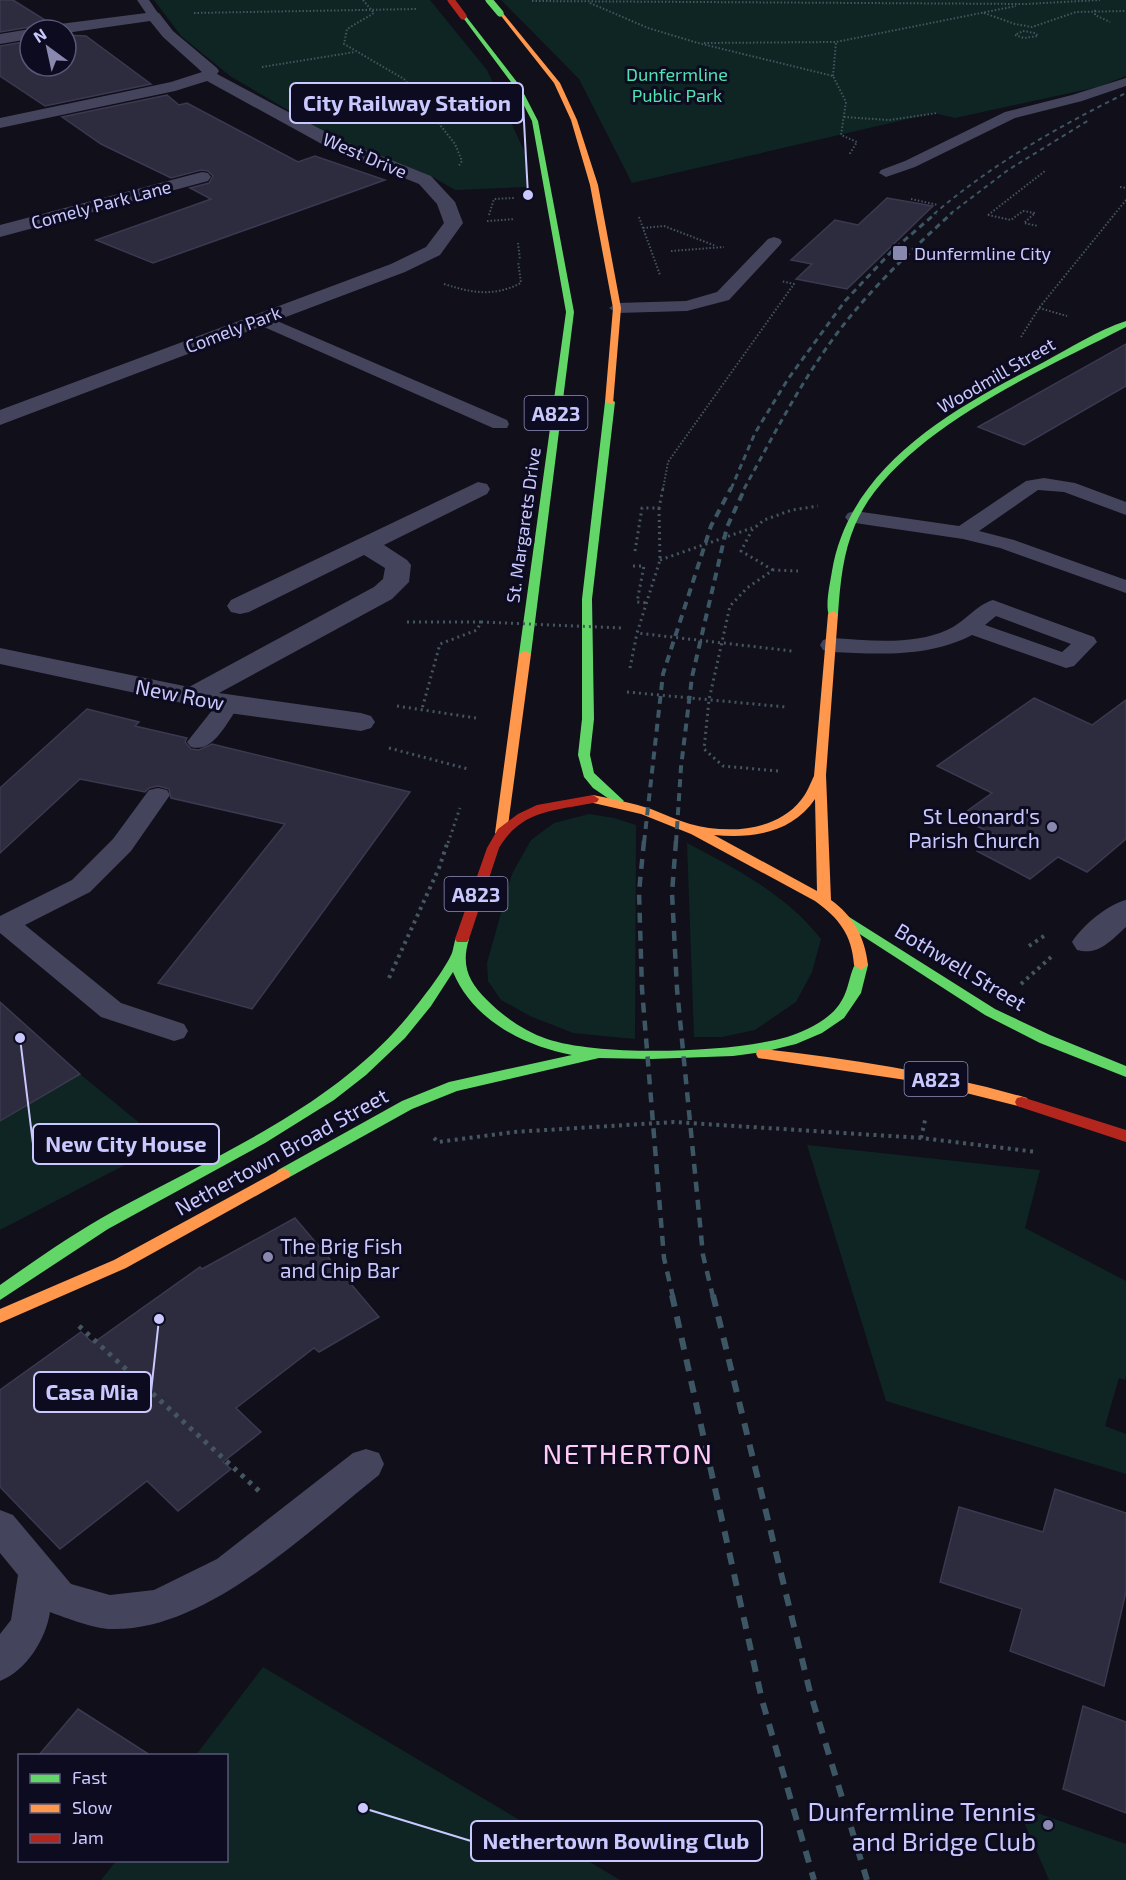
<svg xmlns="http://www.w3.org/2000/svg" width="1126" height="1880" viewBox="0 0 1126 1880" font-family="'Exo 2',sans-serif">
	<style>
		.green { fill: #0e2524 }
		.building { fill: #2d2c3e; stroke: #3b3950; stroke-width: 1.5 }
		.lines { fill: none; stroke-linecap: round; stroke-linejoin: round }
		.path-far3 { stroke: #455661; stroke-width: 2; stroke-dasharray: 1.5 2; stroke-linecap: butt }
		.path-far2 { stroke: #455661; stroke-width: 3; stroke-dasharray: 2 4; stroke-linecap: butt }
		.path-far1 { stroke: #455661; stroke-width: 4; stroke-dasharray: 3 4.5; stroke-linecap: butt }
		.path { stroke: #455661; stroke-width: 5; stroke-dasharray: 4 6; stroke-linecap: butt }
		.lane { fill: #44455c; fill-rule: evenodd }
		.street { fill: #44455c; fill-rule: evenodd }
		.fast { fill: #63d668; fill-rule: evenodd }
		.slow { fill: #ff974d; fill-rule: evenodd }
		.jam { fill: #b3261e; fill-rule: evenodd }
		.rail-far4 { stroke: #3d5664; stroke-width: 2; stroke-dasharray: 4.5 4; stroke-linecap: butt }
		.rail-far3 { stroke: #3d5664; stroke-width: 3; stroke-dasharray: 6 4.5; stroke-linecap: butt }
		.rail-far2 { stroke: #3d5664; stroke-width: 4; stroke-dasharray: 8 6; stroke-linecap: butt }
		.rail-far1 { stroke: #3d5664; stroke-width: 4.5; stroke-dasharray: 10 8; stroke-linecap: butt }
		.rail { stroke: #3d5664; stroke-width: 6; stroke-dasharray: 12 10; stroke-linecap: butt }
		.path-bridge { stroke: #455661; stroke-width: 3; stroke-dasharray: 2 4; stroke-linecap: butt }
		.fast-bridge { stroke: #63d668; stroke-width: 7 }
		.jam-bridge { stroke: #b3261e; stroke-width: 7 }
		.poi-dot { fill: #8988af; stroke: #0d0b1f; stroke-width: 2 }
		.labels { text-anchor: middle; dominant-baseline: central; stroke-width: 6; stroke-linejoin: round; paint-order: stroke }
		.far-park-label { font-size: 18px; fill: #50e4b0; stroke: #0d0b1f }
		.far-street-label { font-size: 18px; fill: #cac9ff; stroke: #0d0b1f }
		.far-poi-label { font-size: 18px; fill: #cac9ff; stroke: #0d0b1f; text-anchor: start }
		.shield { fill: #0d0b1f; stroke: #9190bc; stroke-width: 1.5 }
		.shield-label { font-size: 20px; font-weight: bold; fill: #cac9ff }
		.street-label { font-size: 21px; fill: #cac9ff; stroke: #0d0b1f }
		.poi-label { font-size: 21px; fill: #cac9ff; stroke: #0d0b1f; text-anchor: end }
		.near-poi-label { font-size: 26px; fill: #cac9ff; stroke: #0d0b1f; text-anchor: end }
		.near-quarter-label { font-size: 28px; letter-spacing: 1.5px; fill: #ffcbf2; stroke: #0d0b1f }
		.leader { fill: none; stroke: #cac9ff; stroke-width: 2 }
		.callout-dot { fill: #cac9ff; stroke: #0d0b1f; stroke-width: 2 }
		.callout { fill: #0d0b1f; stroke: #cac9ff; stroke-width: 2 }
		.callout-label { font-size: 22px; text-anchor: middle; font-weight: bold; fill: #cac9ff }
	</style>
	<rect width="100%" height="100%" fill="#100f1a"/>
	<path class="green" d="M154,0H430L487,70L526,155V187L455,190L431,176L342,142L230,76L181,36Z
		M501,0H1126V76L1098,87L955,118L934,113L632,183L579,79Z
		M589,814L614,818L636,825L635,1039L573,1033L530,1016L501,1000L488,981L487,963L512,874L531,840L554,823Z
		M687,843C735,868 787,895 821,939L812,972L796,1002L755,1030L722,1037H694Z
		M80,1074L165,1144L0,1230V1121Z
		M807,1145L1040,1170L1025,1228L1126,1281V1375L1125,1380L1119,1378L1105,1426L1126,1434V1474L886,1401Z
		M263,1667L620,1880H101L116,1861L226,1860V1756L196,1755Z
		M1017,1806L1126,1844V1880H1049Z"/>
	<path class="building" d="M0,0H13L50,23L42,30H34L30,27L0,32Z
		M66,35L86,36L151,84L45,106L0,76V46L30,41V66H66Z
		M167,95L179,105L187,103L298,162L315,156L385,180L153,263L96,240L211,199L190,188L209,183L213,176L208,171L201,170L171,178L101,144L62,117Z
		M887,198L933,206L847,289L796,279L812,264L791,260L835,220L858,225Z
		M1126,344V386L1024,445L978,427Z
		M1034,698L1092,725L1126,700V839L1087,872L1058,857L1030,879L977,851L996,836L959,817L992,793L937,766Z
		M87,709L139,722L135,726L187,738L185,742L191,749L199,750L212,744L410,792L252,1009L158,983L285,824L171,798L169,789L158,786L149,788L145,792L80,779L0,853V788Z
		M0,1002L80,1074L0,1121Z
		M295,1218L379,1317L319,1352L314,1348L236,1408L261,1432L223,1462L231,1469L178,1511L147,1481L60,1549L0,1487V1390L81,1332L93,1343L200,1267L202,1269Z
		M1055,1489L1126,1513V1592L1104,1686L1010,1651L1022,1609L940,1582L959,1507L1043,1532Z
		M1083,1706L1126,1722V1813L1063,1789Z
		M78,1709L150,1755H39Z"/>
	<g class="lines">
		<path class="path-far3" d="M363,0L374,13L347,29L344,44L404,79L455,144L462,161L458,167
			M532,1L1026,4L1100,0
			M590,3L648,28L698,43L833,76L846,102L841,135L857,142L849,155
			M1095,10V15L1110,22
			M194,13L417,9
			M984,13L1015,24L1032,27L1076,12L1126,11
			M1023,31L1035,33L1038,36L1024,38L1015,35Z
			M704,43L836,42
			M262,67L355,52
			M833,76L836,42L1016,6
			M844,117L889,120L937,113
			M1120,187L1126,188
			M911,199L938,205
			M489,215L494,199L514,198
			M988,215L1011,220L1023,211L1035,213L1024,223L1038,226
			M988,215L1045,171
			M639,217L660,275
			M487,221L515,219
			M643,228L664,226L716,246
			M518,243L520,260
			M671,251L724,247
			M444,284C472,293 494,297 521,283L518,261
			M1039,308L1067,316
			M1021,337L1039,308L1126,200
			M663,489L668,462L794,284L781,281"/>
		<path class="path-far2" d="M659,508L660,560L637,633L792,651
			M635,551L642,508H659L663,488
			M660,560L752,528
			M633,566H644L637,602L647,603
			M773,570L741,551L752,530L764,520L792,510L818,506
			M407,622H481L477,630L440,644L422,709
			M630,668L637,633
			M627,692L786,707
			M397,706L476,718
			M389,748L468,769
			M778,771L723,766L704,749L709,700L730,606L747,588L773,570L798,571
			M448,843L460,808"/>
		<path class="path-far1" d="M1029,946L1047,934
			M389,978L439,868L448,841
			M1021,984L1051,957
			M434,1138L438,1142L514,1132L674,1122L921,1138L1037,1152
			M921,1138L926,1116"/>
		<path class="path" d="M79,1326L259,1491"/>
		<path class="lane" d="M137,0H149L160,16L158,19H150Z
			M1126,78V86L1082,101L1015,118L915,167L886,177L879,173L881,170L905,161L1005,112L1072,95Z
			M774,237L780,239L782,242L780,245L729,300L687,311L617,313L609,308L617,303L686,301L717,292L768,239Z
			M261,314L507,420L509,424L507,428H493L255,323L252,319L255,315Z
			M1044,478L1075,483L1126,502V515L1064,492L1038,490L979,531L1014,540L1126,580V593L1000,548L963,539L855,523L848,521L845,517L848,513L855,511L959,526L1026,481Z
			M993,600L1094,637L1097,642L1074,666L1066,668L972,635C928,658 878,654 831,652L823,650L820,645L823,640L831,638C868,640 911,646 947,630C964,623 976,605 993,600ZM996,616L1071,644L1062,652L985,625Z
			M229,697L237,699L241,704L237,709C225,725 213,753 191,747L187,742L191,737L221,699Z
			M158,788L167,790L170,795L131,851L90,892L25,925L121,1003L184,1024L188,1031L184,1038L174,1041L101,1017L0,933V916L72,880L113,839L149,790Z
			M366,1449L379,1453L384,1464L379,1475C308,1531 206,1632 111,1629C95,1629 66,1618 50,1612C46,1639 26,1671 0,1681V1634L11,1620L18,1575L0,1553V1510L13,1515L71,1584L110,1595L154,1590L217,1559L353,1453Z"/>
		<path class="street" d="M154,12L159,13L173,31L217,68L219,71L217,74L341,140L431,176L455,202L463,223L440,255L405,272L0,425V410L391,264L426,247L444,223L437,204L419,184L329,148L207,81L175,91L0,128V118L171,82L202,72L163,37L150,21L66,33V30H44L52,25Z
			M30,29L32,30H30V39L0,44V34Z
			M202,172L208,173L211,177L208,181L0,237V225Z
			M478,482L487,484L490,489L487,494L384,545L407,560L411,565L409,582L392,599L219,693L361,713L371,716L375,722L371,728L361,731L229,713L0,664V648L189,687L374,587L383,579L385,568L364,555L249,612L240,614L231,612L227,606L231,600Z
			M1126,900V927C1110,941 1099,956 1077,950L1072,942C1083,925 1107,905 1126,900Z"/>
		<path class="fast" d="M461,15H465L520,86L538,121L574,312L531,654L525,657L519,654L566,312L532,121L514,86Z
			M1126,321V327C1042,370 894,434 855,525C843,553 840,584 838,614L837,616H829C825,604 830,584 832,571C850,464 956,407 1044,362C1070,348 1098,330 1126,321Z
			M610,399L615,402L592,599L594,719L590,755L594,773L624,801L618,805L593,788L584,777L578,755L582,719V599L605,402Z
			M846,915L995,1009L1050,1035L1126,1066V1077L1040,1043L985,1015L841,922L839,919L841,916Z
			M462,935L469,939C461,965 468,981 487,1000C504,1017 524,1031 547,1039C601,1057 732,1053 787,1037C803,1032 822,1023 834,1011C850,994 847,979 856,962H866L868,965L861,993L844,1018L822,1033L796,1044L763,1052L733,1056L651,1059L599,1058L457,1091L412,1109L288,1178H278L275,1174L278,1170L402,1101L449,1082L572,1055C524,1046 473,1020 453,972L431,1006L405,1038L366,1075L334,1100L265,1143L108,1229L0,1300V1285C37,1259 74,1233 114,1211C211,1158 320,1113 396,1030C411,1014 444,972 452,953C454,947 454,941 457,936Z"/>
		<path class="slow" d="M498,12H502L560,83L577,120L598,185L621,308L613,404L605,402L613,308L590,185L571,120L554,83Z
			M833,611L838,614L826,775L831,900C853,916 865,937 868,965L861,970L854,965C852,935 839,918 815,901L691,834L641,814L589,802L587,799L593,795C613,799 632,803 651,809C664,814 677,820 690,824C726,834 776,832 801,800C807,793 810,784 814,776L828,614ZM815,799L817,891L714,835C752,839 792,833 815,799Z
			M525,651L531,654L507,833L501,837L495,833L519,654Z
			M763,1049C852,1059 941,1073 1027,1098L1029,1102L1027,1106L1022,1107L926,1083L758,1058L756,1054L758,1050Z
			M283,1168L288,1170L291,1174L288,1178L126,1268L0,1323V1309L114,1260Z"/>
		<path class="jam" d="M593,795L599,799L597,802C558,811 522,808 499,848L469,939L467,942H457L455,939L487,848L498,829L518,814L537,805Z
			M1022,1097L1126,1130V1142L1017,1106L1015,1102L1017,1098Z"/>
		<path class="rail-far4" d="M934,214C992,164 1058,127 1126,93
			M950,214L1008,170L1089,120"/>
		<path class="rail-far3" d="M731,489L755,433L788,379L845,301L892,251L936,213
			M744,489C771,440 797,389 830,343C864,295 908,253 952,213"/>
		<path class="rail-far2" d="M644,843L663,674L711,526L731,488
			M676,843L681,767L692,677L727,527L745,488"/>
		<path class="rail-far1" d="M644,841L639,892L642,989L664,1258L673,1297
			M676,841L672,893L677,989L703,1255L713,1297"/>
		<path class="rail" d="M672,1295L762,1700L814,1880
			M713,1295L810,1692L867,1880"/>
		<path class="path-bridge" d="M481,622L622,628"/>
		<path class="fast-bridge" d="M489,0L500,13"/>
		<path class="jam-bridge" d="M451,0L463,16"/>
	</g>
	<g class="poi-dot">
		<rect x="892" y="245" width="16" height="16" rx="3"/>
		<circle cx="1052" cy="827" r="6"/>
		<circle cx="268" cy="1257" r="6"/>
		<circle cx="1048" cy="1825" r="6"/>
	</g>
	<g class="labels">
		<g class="far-park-label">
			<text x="677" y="74">Dunfermline<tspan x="677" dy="21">Public Park</tspan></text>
		</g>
		<g class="far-street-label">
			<text transform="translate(365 155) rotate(23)">West Drive</text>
			<text transform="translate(101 204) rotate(-15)">Comely Park Lane</text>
			<text transform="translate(233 329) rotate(-21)">Comely Park</text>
			<text transform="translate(996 375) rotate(-30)">Woodmill Street</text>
			<text transform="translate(523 525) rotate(-82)">St. Margarets Drive</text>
		</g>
		<g class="far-poi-label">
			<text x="914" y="253">Dunfermline City</text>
		</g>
		<g class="shield">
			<rect x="524.5" y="396" width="63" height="34" rx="4.5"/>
			<rect x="444.5" y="877" width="63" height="34" rx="4.5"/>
			<rect x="904.5" y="1062" width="63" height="34" rx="4.5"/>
		</g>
		<g class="shield-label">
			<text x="556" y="413">A823</text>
			<text x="476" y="894">A823</text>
			<text x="936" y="1079">A823</text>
		</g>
		<g class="street-label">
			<text transform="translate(180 694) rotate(11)">New Row</text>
			<text transform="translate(961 966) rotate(31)">Bothwell Street</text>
			<text transform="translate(281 1151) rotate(-29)">Nethertown Broad Street</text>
		</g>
		<g class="poi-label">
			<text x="1040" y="815">St Leonard's<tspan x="1040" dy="24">Parish Church</tspan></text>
			<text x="280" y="1245" text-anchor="start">The Brig Fish<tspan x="280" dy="24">and Chip Bar</tspan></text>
		</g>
		<g class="near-poi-label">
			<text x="1036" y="1810">Dunfermline Tennis<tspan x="1036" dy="30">and Bridge Club</tspan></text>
		</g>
		<g class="near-quarter-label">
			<text x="628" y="1453">NETHERTON</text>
		</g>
	</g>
	<path class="leader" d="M528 195L523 103M20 1038L33 1144M159 1319L151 1392M363 1808L471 1841"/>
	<g class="callout-dot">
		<circle cx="528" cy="195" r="6"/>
		<circle cx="20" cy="1038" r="6"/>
		<circle cx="159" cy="1319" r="6"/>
		<circle cx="363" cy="1808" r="6"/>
	</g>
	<g class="callout">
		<rect x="290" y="83" width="233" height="40" rx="6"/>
		<rect x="33" y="1124" width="186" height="40" rx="6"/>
		<rect x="34" y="1372" width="117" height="40" rx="6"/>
		<rect x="471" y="1821" width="291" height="40" rx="6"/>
	</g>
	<g class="callout-label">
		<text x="407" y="111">City Railway Station</text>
		<text x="126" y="1152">New City House</text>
		<text x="92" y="1400">Casa Mia</text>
		<text x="616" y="1849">Nethertown Bowling Club</text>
	</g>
	<rect x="18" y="1754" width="210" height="108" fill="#0d0b1f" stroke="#595779" stroke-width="1.5"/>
	<rect x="30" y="1774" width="30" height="9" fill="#63d668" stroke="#595779" stroke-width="1.5"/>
	<text x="72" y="1784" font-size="18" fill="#cac9ff">Fast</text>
	<rect x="30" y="1804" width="30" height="9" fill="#ff974d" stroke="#595779" stroke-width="1.5"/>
	<text x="72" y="1814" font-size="18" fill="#cac9ff">Slow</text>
	<rect x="30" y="1834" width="30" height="9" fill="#b3261e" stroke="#595779" stroke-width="1.5"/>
	<text x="72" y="1844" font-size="18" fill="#cac9ff">Jam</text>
	<g transform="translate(48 48) rotate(327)"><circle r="28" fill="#0d0b1f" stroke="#595779" stroke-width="1.5"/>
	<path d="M0-4.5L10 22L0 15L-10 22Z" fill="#8988af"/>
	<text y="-9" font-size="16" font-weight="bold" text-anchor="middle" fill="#cac9ff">N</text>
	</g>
</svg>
